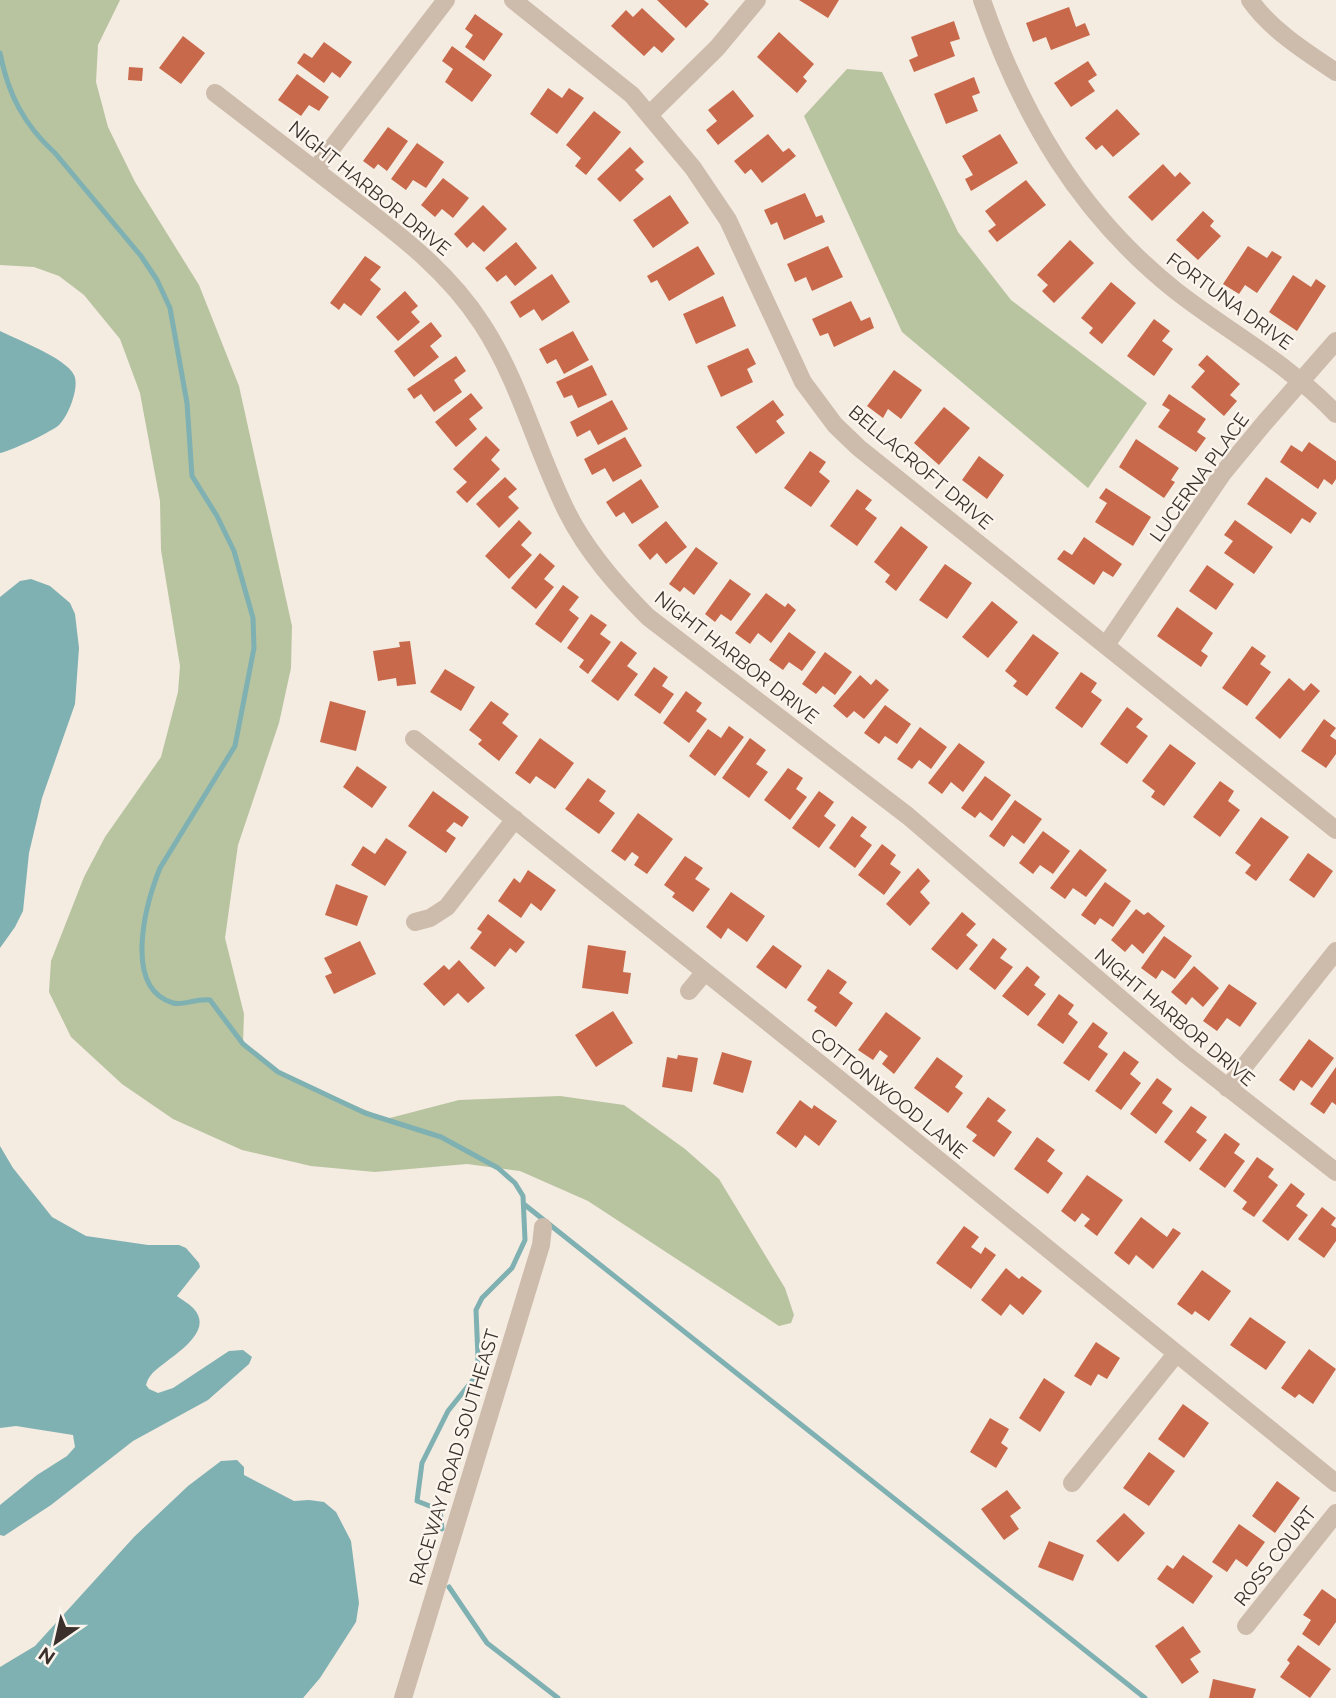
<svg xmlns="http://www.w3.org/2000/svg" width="1336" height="1698" viewBox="0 0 1336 1698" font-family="Raleway,sans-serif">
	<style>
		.green { fill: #b8c4a0 }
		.water { fill: #7fb0b2 }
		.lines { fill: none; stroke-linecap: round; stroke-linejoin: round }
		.stream { stroke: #7fb0b2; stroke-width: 5 }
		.building { fill: #c8694b }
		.minor { stroke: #cdbbac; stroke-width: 18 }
		.labels { text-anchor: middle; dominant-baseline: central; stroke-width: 5; stroke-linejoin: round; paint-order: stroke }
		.street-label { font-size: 19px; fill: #3b302b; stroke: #fbf5ee }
	</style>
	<rect width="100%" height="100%" fill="#f4ebe1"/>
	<path class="green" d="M0,0H120L98,45L96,82L108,127L135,182L199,285L239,386L292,626L291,668L279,723L238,845L225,938L244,1014L243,1044L278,1072L386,1119L459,1100L560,1096L624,1105L685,1149L719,1179L785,1288L794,1315L791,1323L779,1326L588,1201L520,1171L467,1164L375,1172L311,1166L242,1150L173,1119L122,1084L71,1037L49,992L51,961L84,877L105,837L161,757L178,692L180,666L161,550L160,501L140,393L120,339L84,295L59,276L34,267L0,265Z
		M847,69L882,72L958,232L1011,300L1147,403L1088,488L902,332L804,116Z"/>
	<path class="water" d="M0,331C18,340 66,358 74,375C80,387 68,417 59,425C51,432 11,451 0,453Z
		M31,579L50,586L70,603L75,614L79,648L75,704L42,798L29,853L23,911L15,927L0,948V597L20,581Z
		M0,1146L13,1168L52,1217L86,1236L148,1245H179L186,1248L199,1263L200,1267L177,1296C182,1300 190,1304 194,1309C217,1335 163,1360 151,1375C148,1378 147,1382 146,1385L149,1389L158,1393L173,1388L229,1351L243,1350L252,1357L249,1364L208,1400L133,1441L51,1505L4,1536L0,1535V1505L37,1475L67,1456L75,1447L73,1435L16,1426L0,1428Z
		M237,1460L244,1467V1475L294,1501L309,1500L324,1502L336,1512L351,1541L359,1603L356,1622L320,1678L303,1698H0V1667L35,1646L134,1537L188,1486L221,1461Z"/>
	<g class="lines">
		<path class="stream" d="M0,53C8,94 24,125 55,153L141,256L157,280L170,308L187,403L192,476L217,516L234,551L253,618L254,648L235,746L160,868C146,903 122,988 173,1003C183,1006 196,998 210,1000L243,1044L278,1072L365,1113L441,1137L498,1168L515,1183L523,1196L525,1240L512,1268L482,1298L476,1310L478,1358L476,1376L448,1411L422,1463L417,1501L440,1510L442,1529
			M525,1205L1145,1698
			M449,1587L487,1643L558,1698"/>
	</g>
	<path class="building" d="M657,0H704L709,4L686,28Z
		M799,0H839L828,18Z
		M1069,7L1076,27L1085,23L1090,35L1051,50L1046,37L1033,42L1026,23Z
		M642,8L675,39L662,53L654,46L644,56L611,26L626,10L633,17Z
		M475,14L503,34L484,61L465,47L473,35L465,29Z
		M954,21L960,39L950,42L955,56L914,72L909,60L918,56L911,37Z
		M779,32L814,64L803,77L807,81L797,93L757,57Z
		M183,36L205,53L181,84L159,68Z
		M324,42L352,62L340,78L332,72L324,83L297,63L304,53L312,58Z
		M452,46L492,75L472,102L445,82L453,69L442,61Z
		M1088,61L1097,75L1088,81L1095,91L1071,107L1054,83Z
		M129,67L143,68L142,81L128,80Z
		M297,74L329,97L319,111L309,105L301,116L278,100Z
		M974,77L980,93L972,96L978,111L946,124L934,94Z
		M548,88L562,98L569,88L584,98L557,134L530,114Z
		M733,90L754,116L718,145L706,130L717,121L708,110Z
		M1117,109L1140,134L1113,157L1102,145L1096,150L1085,138Z
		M594,111L621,132L586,175L575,166L581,158L566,145Z
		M388,127L408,141L387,171L378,164L374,169L363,161Z
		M768,134L783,152L789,148L796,156L762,183L751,169L745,174L734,161Z
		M1000,134L1018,163L971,191L965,179L973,175L962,156Z
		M417,143L444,162L426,188L413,180L406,190L391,179Z
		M630,147L644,162L635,170L644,179L620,202L597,179Z
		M1163,164L1175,177L1180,172L1191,183L1152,221L1128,197Z
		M443,178L469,198L453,218L442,209L435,217L421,205Z
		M1026,180L1046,205L997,242L988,231L996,225L985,211Z
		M805,193L816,217L822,215L825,222L784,240L777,222L771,225L764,210Z
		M670,195L689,223L653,248L633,220Z
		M483,205L507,229L484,252L473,242L467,248L454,234Z
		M1203,211L1214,221L1210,226L1221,236L1198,260L1176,240Z
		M1070,240L1094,263L1054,303L1042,291L1048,285L1037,275Z
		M516,242L537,268L515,286L506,275L497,282L485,268Z
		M698,246L715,274L669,301L657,280L651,283L647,276Z
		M828,246L843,277L812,291L806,277L795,282L787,264Z
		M1248,246L1267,258L1272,251L1282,257L1257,293L1245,285L1239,294L1223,284Z
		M365,256L381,267L370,280L381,289L361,316L344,303L339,310L330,303Z
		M552,274L570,302L542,321L534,309L520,318L510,302Z
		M1293,275L1311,287L1316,279L1326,286L1297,331L1269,312Z
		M1111,282L1136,303L1102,344L1089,333L1093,328L1081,318Z
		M405,291L418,306L411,312L420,322L398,341L376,317Z
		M723,296L736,326L696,344L683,314Z
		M851,301L861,321L870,317L874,328L834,347L828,333L820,336L812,319Z
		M1154,319L1170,331L1162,341L1173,349L1154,376L1127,356Z
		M431,322L442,336L430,346L439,357L414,377L394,351Z
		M573,331L589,360L564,374L556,359L547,364L539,349Z
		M748,348L756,364L747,369L753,382L721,397L707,366Z
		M1207,355L1240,384L1230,395L1237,401L1224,416L1191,387L1205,371L1198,365Z
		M456,356L466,371L454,380L462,392L434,412L421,394L414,399L407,389Z
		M592,365L607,395L578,408L572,395L564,398L556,382Z
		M894,370L922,390L901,419L888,409L883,418L867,406Z
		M471,393L483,408L469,419L477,429L456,447L435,422Z
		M1169,394L1206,419L1197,432L1206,438L1196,452L1158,427L1170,410L1162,405Z
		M612,400L628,429L598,445L590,430L577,437L570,422Z
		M773,400L784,415L776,421L785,433L756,454L736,427Z
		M944,407L970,428L939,465L914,443Z
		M486,436L500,450L491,460L500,469L467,503L456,492L467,482L453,469Z
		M625,437L642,466L613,482L605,468L592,475L584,459Z
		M1136,439L1179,468L1171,480L1175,482L1164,498L1119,467Z
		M1309,442L1336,461V479L1332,485L1324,479L1318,489L1280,462L1291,445L1302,452Z
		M810,451L826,462L819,472L830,481L811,507L784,488Z
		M979,456L1004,475L987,499L962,480Z
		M505,477L517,489L508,497L519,508L499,528L476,504Z
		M1266,477L1317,513L1310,523L1302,518L1291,534L1247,504Z
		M641,479L659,507L632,524L624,512L616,517L606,502Z
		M1106,488L1151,517L1133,546L1095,522L1107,503L1099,498Z
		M857,489L872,500L865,509L877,518L857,546L830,526Z
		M519,520L532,533L521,545L532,555L509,579L485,556Z
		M1235,520L1273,547L1254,574L1224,553L1233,541L1224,535Z
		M666,521L687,547L666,564L657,553L650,560L638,545Z
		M901,526L928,547L896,591L885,582L890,575L874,562Z
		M1084,537L1122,564L1113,577L1103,571L1094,585L1057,559L1064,550L1072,555Z
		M696,547L718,563L694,595L684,587L680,592L669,584Z
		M540,553L555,566L544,579L554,587L536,609L511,588Z
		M945,564L972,583L947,619L919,600Z
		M1207,565L1234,584L1216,610L1189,591Z
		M730,579L751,594L731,621L721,614L715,622L705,614Z
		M563,585L579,597L569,610L579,618L561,643L535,624Z
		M766,593L785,607L788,603L796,610L771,643L758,633L750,644L735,633Z
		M992,601L1018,622L988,658L962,637Z
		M1177,607L1213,633L1201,651L1208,656L1201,667L1157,636Z
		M591,614L607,625L600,634L611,642L588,674L579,667L584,660L567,648Z
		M789,632L816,652L802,671L789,662L783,670L769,660Z
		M1033,634L1059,653L1027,696L1013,686L1017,681L1005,671Z
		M410,641L416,684L397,686L396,678L378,681L373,651L400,647L399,642Z
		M621,641L637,653L627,666L638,674L618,701L591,681Z
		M1252,646L1266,656L1260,664L1271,672L1247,706L1222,688Z
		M825,652L852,672L835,695L823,686L816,694L802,684Z
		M654,667L668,677L662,686L674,694L660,714L634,695Z
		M445,669L475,687L461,711L430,692Z
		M1081,672L1097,683L1091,692L1102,700L1082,728L1055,708Z
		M860,675L871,685L876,679L889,690L864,719L854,711L847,718L833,706Z
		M1289,678L1304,691L1311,683L1320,691L1280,739L1255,718Z
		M686,691L702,703L696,711L707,719L689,743L663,723Z
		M330,701L366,711L356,751L320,742Z
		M491,701L509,714L502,723L518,736L499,761L478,744L482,740L469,730Z
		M885,705L911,724L897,744L885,736L879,744L864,733Z
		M1127,707L1143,719L1136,727L1148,736L1127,764L1100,744Z
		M1324,719L1336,728L1330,736L1336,740V754L1326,768L1301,751Z
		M729,726L744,737L715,776L689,756L708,729L721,738Z
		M920,727L947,747L931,769L919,760L912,769L897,759Z
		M540,738L574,763L555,789L536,776L530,784L515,773Z
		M750,738L766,750L756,764L768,772L749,798L722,778Z
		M959,743L985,762L963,792L951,782L942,794L928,783Z
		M1170,744L1196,763L1164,806L1151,797L1155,791L1142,781Z
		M357,766L387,787L372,808L343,787Z
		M788,768L803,778L796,789L807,797L790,820L764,800Z
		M985,776L1011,795L992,821L980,812L975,818L961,808Z
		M588,778L606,791L599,801L615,813L599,834L565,809Z
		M1220,781L1234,791L1228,801L1240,810L1220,837L1193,817Z
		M433,791L469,817L462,827L454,822L446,831L456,838L446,853L408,826Z
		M819,791L834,802L824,816L836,825L819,848L792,828Z
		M1015,800L1042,819L1024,844L1012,835L1004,847L989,836Z
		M638,813L673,839L647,874L634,865L639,857L632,852L625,861L611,851Z
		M852,816L867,827L860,836L872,845L855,868L829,848Z
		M1261,817L1289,837L1256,881L1245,873L1251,865L1235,853Z
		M1043,831L1070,851L1053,874L1040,865L1033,874L1019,863Z
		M386,838L407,852L385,886L351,865L363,846L375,854Z
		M882,844L896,855L890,864L901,872L884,895L858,875Z
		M1080,849L1107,870L1086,897L1073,888L1065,899L1050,888Z
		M1308,853L1333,871L1314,898L1289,880Z
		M685,856L703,868L695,879L710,889L693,912L672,897L675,893L664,885Z
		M918,868L930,881L920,892L930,903L910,926L886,904Z
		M528,870L556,890L541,911L531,903L521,918L498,901L514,878L520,883Z
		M1105,882L1131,901L1113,927L1100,918L1095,925L1081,915Z
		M336,884L368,896L357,926L325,915Z
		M731,892L765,916L747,942L728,928L721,939L706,927Z
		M1136,909L1144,915L1148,912L1165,926L1143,954L1132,944L1125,952L1111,940Z
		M962,912L976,924L966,935L978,945L957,970L931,949Z
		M488,914L525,942L516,953L510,948L495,967L470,948L482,932L477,929Z
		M1164,936L1192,956L1175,979L1162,970L1156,979L1141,968Z
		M993,938L1007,949L1000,958L1013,967L995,990L969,969Z
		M360,941L376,974L334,994L325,976L332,973L324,958Z
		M588,945L626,951L623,972L631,973L628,994L582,988Z
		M773,945L802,966L786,989L756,967Z
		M459,960L485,988L468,1003L458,993L444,1006L423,984L444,965L449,970Z
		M1027,966L1040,977L1034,985L1046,994L1028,1016L1002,996Z
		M1194,966L1219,988L1203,1007L1192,997L1186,1005L1171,992Z
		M828,969L847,982L839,993L853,1003L836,1027L814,1011L817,1007L807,1000Z
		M1229,984L1257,1003L1240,1027L1227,1018L1217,1031L1203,1021Z
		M1059,994L1074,1005L1068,1014L1078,1022L1063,1044L1037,1025Z
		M613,1011L633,1043L596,1067L575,1035Z
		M886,1012L921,1038L894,1074L882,1064L888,1056L880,1050L873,1060L858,1050Z
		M1093,1022L1108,1033L1098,1047L1108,1054L1089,1081L1063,1063Z
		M1309,1039L1334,1058L1312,1088L1301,1080L1294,1091L1279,1080Z
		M1124,1051L1139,1062L1130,1074L1141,1083L1121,1110L1095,1091Z
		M722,1052L752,1061L743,1093L713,1084Z
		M678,1055L698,1058L692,1092L662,1087L667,1057L677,1059Z
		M937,1057L963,1076L955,1087L963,1093L948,1113L914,1088Z
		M1336,1067V1105L1332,1102L1324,1114L1310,1104Z
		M1157,1078L1172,1089L1162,1103L1173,1111L1156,1134L1130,1114Z
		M988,1097L1006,1110L997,1121L1012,1132L994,1157L972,1141L977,1135L966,1127Z
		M800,1100L812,1109L814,1105L837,1121L819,1146L805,1135L796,1148L776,1133Z
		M1191,1106L1207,1117L1196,1132L1207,1140L1190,1162L1164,1142Z
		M1225,1133L1240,1144L1234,1153L1245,1161L1225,1188L1199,1169Z
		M1037,1137L1055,1150L1047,1161L1063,1173L1048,1194L1014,1169Z
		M1257,1157L1274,1169L1268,1177L1278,1185L1254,1217L1242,1209L1247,1202L1233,1191Z
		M1087,1175L1123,1200L1097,1236L1084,1226L1090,1219L1082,1213L1075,1222L1061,1211Z
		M1291,1183L1305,1194L1296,1206L1308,1215L1288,1241L1262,1221Z
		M1322,1207L1336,1218L1331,1225L1336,1228V1241L1324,1258L1298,1239Z
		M1141,1217L1167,1237L1173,1228L1181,1233L1153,1269L1136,1255L1129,1265L1114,1253Z
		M964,1226L979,1237L971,1247L981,1254L985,1247L996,1255L971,1289L936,1263Z
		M1006,1268L1019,1279L1022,1276L1042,1291L1023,1315L1010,1304L1001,1316L981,1300Z
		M1202,1270L1231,1291L1209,1321L1195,1311L1192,1315L1177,1304Z
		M1250,1317L1286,1342L1266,1370L1230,1345Z
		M1096,1342L1120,1358L1107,1379L1098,1374L1091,1386L1074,1376Z
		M1309,1349L1336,1369L1313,1404L1299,1394L1295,1398L1281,1388Z
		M1044,1378L1065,1392L1040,1432L1019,1418Z
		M1183,1404L1209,1423L1184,1458L1158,1439Z
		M990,1418L1009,1429L1001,1443L1008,1448L996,1468L970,1452Z
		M1149,1452L1175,1471L1149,1506L1123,1488Z
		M1277,1481L1300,1498L1275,1533L1252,1516Z
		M1007,1490L1021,1508L1010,1516L1019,1529L1004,1540L981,1509Z
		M1124,1513L1145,1533L1118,1562L1096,1541Z
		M1239,1524L1265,1542L1247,1567L1236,1559L1227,1572L1212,1562Z
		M1049,1541L1084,1555L1073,1581L1038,1567Z
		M1183,1555L1213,1576L1193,1604L1157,1579L1167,1565L1173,1569Z
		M1322,1589L1336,1599V1622L1319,1646L1302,1634L1311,1620L1303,1615Z
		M1183,1626L1201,1652L1190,1659L1199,1672L1182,1684L1155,1646Z
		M1298,1645L1331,1669L1310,1698L1280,1677L1290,1663L1287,1660Z
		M1213,1679L1256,1689L1253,1698H1209Z"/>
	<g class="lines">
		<path class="minor" d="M513,0L632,95L693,168L728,220L803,382L835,425L859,448L1336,830
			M982,0C1022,116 1079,214 1176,291C1230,333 1289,364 1336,414
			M1250,0C1271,30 1306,52 1336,72
			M215,93C256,125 298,157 341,190C393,230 446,268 482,324C520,382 536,450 567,512C587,552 617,586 648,617L908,816L1185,1054L1336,1172
			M650,114L717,48L757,0
			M315,170L446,0
			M1106,645L1223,473L1266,421L1336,341
			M414,739L834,1075L1336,1483
			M415,922L430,918L447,907L515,819
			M689,991L704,973
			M1227,1088L1336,951
			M1072,1483L1176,1354
			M1246,1626L1336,1513
			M403,1698L541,1245L543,1227"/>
	</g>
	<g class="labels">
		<g class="street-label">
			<text transform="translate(370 188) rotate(39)">NIGHT HARBOR DRIVE</text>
			<text transform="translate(1230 301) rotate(36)">FORTUNA DRIVE</text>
			<text transform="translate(921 467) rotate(40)">BELLACROFT DRIVE</text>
			<text transform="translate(1199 477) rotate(-54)">LUCERNA PLACE</text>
			<text transform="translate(737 657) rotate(38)">NIGHT HARBOR DRIVE</text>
			<text transform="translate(1175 1017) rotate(40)">NIGHT HARBOR DRIVE</text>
			<text transform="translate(889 1093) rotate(39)">COTTONWOOD LANE</text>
			<text transform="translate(454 1457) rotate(-73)">RACEWAY ROAD SOUTHEAST</text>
			<text transform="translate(1275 1556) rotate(-52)">ROSS COURT</text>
		</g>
	</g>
	<g transform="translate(56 1642) rotate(214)" stroke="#fbf5ee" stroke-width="5" paint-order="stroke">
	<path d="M0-5L12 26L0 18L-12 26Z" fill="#3b302b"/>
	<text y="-10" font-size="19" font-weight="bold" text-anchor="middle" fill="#3b302b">N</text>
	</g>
</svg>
